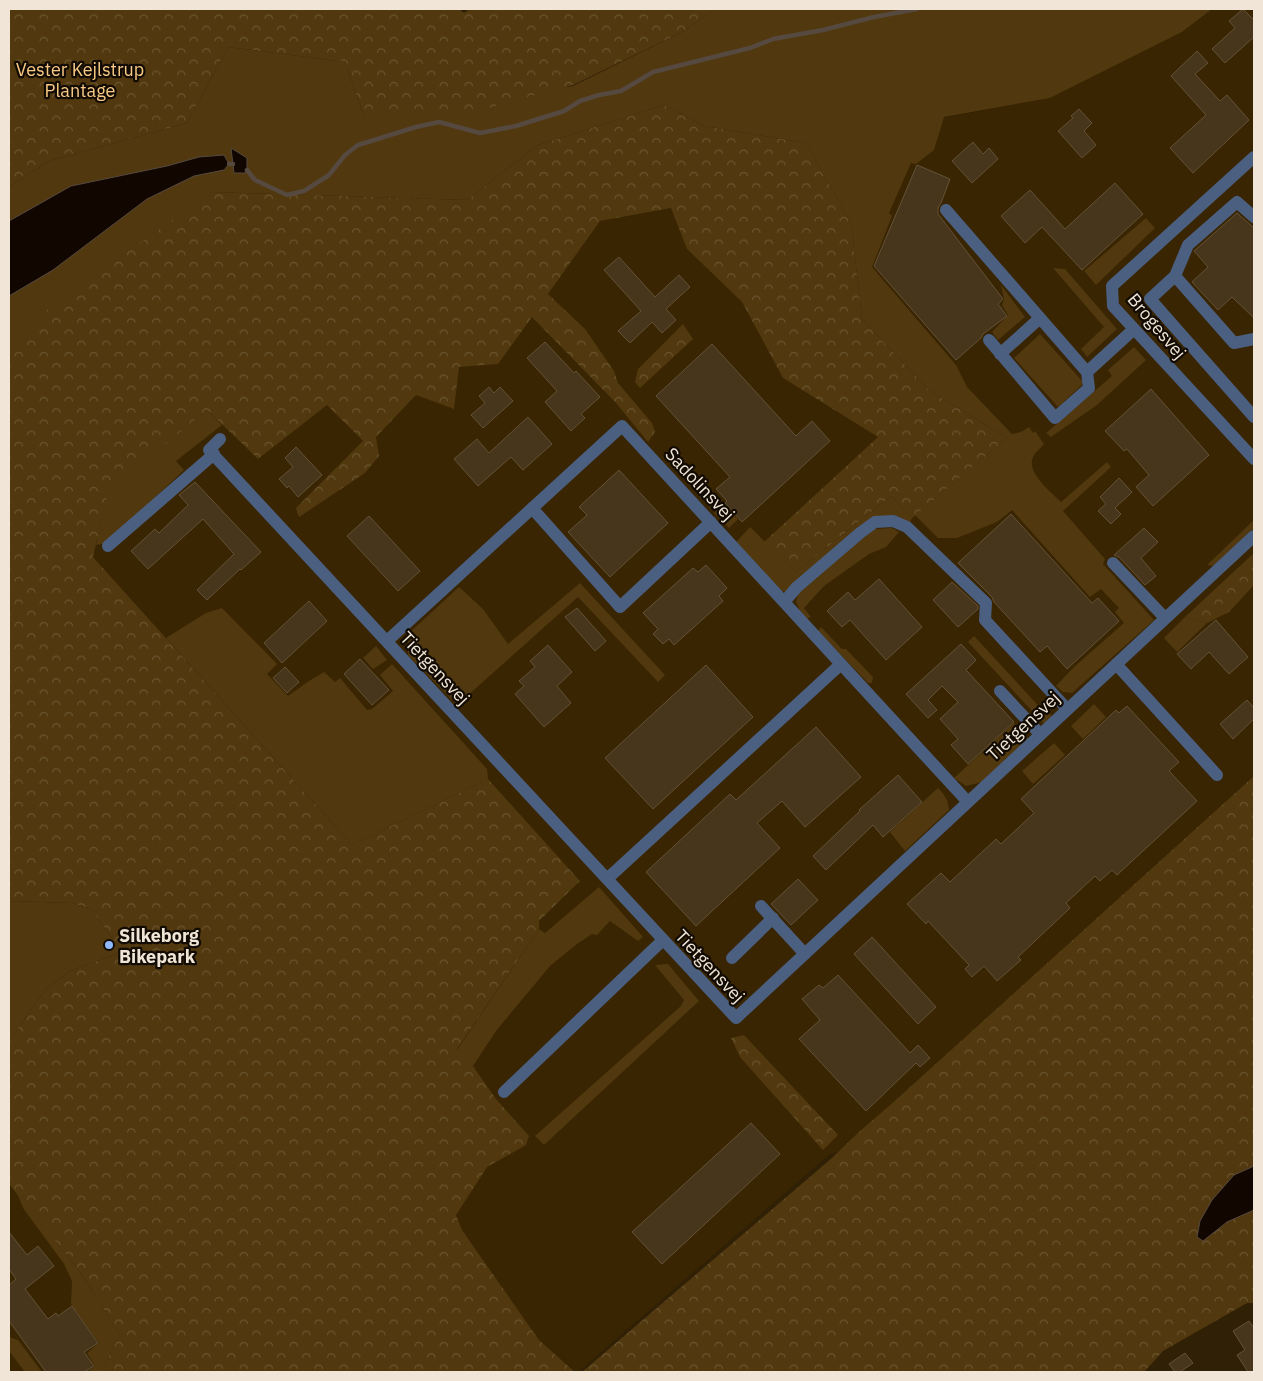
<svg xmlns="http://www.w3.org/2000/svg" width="1263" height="1381" viewBox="0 0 1263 1381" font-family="'IBM Plex Sans',sans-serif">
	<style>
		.built { fill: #392502 }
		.grass { fill: #51380e }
		.forest { fill: url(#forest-crowns) }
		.water { fill: #120600; stroke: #554940 }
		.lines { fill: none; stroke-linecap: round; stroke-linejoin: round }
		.stream { stroke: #554940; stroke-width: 4.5 }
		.building { fill: #47361c; stroke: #645237 }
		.minor { stroke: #4b5f80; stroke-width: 12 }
		.poi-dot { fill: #8fb8fd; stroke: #120b03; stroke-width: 2 }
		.labels { text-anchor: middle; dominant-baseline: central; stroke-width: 4.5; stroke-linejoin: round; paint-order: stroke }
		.park-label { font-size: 18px; fill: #f8ca85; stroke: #120b03 }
		.street-label { font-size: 18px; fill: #f0e5d6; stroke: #120b03 }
		.poi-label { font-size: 18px; font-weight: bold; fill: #f0e5d6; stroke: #120b03; text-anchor: start }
	</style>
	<defs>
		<pattern id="forest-crowns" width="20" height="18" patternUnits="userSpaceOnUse" patternTransform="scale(1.25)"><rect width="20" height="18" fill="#51380e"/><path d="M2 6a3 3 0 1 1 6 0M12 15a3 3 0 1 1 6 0" fill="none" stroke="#6a5530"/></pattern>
	</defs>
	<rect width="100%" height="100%" fill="#302005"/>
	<path class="built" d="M1212,9H1254V776L888,1107L858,1148L830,1154L578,1372H576L539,1340L462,1230L420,1124L467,992L580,881L352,845L93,557L107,491L207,410L258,459L327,404L367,446L416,394L459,367L498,364L600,221L672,208L687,249L742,302L783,378L878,437L765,542L891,496L912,517L1007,438L929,390L806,143L1050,98L1182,32Z
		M9,1183L154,1372H9Z"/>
	<path class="grass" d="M715,9H1212L1182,32L1050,98L944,117L934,150L916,164L911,163L889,213L892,216L872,267L956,365L967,387L1012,434L1021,432L1029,427L1033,433L1035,431L1044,444C1041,448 1035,452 1033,457C1026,473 1051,492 1061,502L1107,462L1111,467L1063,511L1105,559L1103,564L1154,620L1072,693L1063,692L1056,686L1074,667L1124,623L1115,612L1119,608L1101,589L1090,597L1012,510L997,522L957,538H938L915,515L1007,438L929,390L862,319L851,223L806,143L704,126L664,105L538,145L467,200L211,192L9,358V187L49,161L187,123L228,47L345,62L364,116L573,86L682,32Z
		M1146,218L1155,228L1096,285L1084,271Z
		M1053,268L1065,269L1117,329L1087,357L1081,349L1104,327Z
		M1001,285L1025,317L998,340L992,332L1008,315L1002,305L1004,299Z
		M1040,334L1084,383L1058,407L1014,358Z
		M1134,347L1146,360L1097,405L1051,437L1046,433L1112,376L1108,370Z
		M207,410L222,425L176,461L184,470L107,543L96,545L107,491Z
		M891,496L912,518L910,523L888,516L786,592L781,591L736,542L750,527L796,572Z
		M723,504L738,519L729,528L714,513Z
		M1254,520V528L1214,566L1207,565Z
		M892,528L899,532L886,547L869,554L824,586L804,608L811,617L806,619L799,609L796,601L798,594L812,577L874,529Z
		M580,583L665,675L658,682L578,597L457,705L408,655V634L459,587L483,609L508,644Z
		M222,608L277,664L267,674L288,696L309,681L324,672L335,682L340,678L367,710L372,709L393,691L380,675L392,664L487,769L488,779L352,845L166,638L206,613Z
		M1185,617L1207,623L1177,652L1164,638Z
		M821,627L842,649H846L873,677L872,683H868L818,631Z
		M974,636L1047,715L1049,713L1052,716L1044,724L968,642Z
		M376,646L387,660L373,669L363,658Z
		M1094,704L1106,717L1083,739L1071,726Z
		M1014,723L1029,739L982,782L966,786L954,778Z
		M1054,743L1065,755L1033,784L1022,771Z
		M938,788C945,795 948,800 949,810L905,851L890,832Z
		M599,887L643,937L638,941L610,921L597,935L592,934L577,944L550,966L496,1031L473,1066L457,1050L539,929L545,933Z
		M9,901L72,903L91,909L122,952L70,971L46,989L9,1041Z
		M668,964L699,1001L544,1145L535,1136L681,1006L684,1000L655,965Z
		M17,1193L81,1273L120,1335L103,1368L107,1372H87L95,1366L87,1353L99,1343L71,1304L72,1281L64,1264L23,1208Z
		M9,1337L18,1340L42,1372H25L9,1351Z"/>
	<path class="forest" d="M9,9H459L464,13L470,9H715L682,32L573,85L480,110L364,116L345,62L228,47L187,123L49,161L9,187Z
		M664,105L704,126L806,143L851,223L862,319L929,390L1007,438L912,518L891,496L796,572L764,542L878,437L783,378L742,302L687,249L671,208L600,221L548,294L585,329L614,371L618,383L652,423L655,432L648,442L616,403L532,317L498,364L459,367L454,409L416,395L376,437L379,456L365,473L299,517L296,508L363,441L327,405L258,459L207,410L108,491L93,557L352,845L488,779L580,881L539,921V929L457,1049L470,1062L496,1099L529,1136L526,1145L487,1167L456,1215L462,1230L539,1340L575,1372H107L103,1368L120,1335L81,1273L9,1184V1041L46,989L70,971L122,952L91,909L72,903L9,901V358L47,310L211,192L467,200L538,145Z
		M683,324L693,339L640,388L635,382L638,369Z
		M1254,553V585L1229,612L1207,623L1185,617Z
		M1254,776V1303H1247L1163,1351L1144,1372H582L832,1158L860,1131L888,1107Z
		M744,1035L838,1135L823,1150L740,1057L731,1038Z"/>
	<path class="water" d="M231,148L247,158V168L245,173H234Z
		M224,155L229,164L224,170L194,176L147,199L53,270L9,296V221L71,186L167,166L199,157Z
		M1254,1166V1210L1227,1222L1203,1241L1197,1237L1200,1221L1212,1200L1234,1175Z"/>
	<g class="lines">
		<path class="stream" d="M229,164H233
			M247,170L255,180L287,195L304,191L329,175L345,155L358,145L416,127L439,122L480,133L516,126L564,111L580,101L599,95L621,91L653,72L750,48L773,39L823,30L874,17L917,9"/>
	</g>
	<path class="building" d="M1243,9L1254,20V37L1225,63L1212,49L1235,28L1229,21Z
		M1197,51L1208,63L1195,74L1220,101L1227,95L1249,120L1193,173L1170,148L1206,115L1171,76Z
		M1079,109L1092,123L1084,131L1096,145L1082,158L1058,131L1073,118L1071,116Z
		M973,142L983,154L989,148L998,159L972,183L952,161Z
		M917,165L950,179L941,203L938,208V214L1003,299L998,304L1007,316L983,334L981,338L956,360L874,266Z
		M1115,183L1143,214L1082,270L1042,227L1025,243L1001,216L1030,190L1065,229Z
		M1237,213L1254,228V318L1232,297L1218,310L1192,282L1208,267L1194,251Z
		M619,257L655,297L679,275L690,287L666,309L676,320L662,333L652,322L630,343L618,331L641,311L604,270Z
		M545,342L574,373L576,371L600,397L581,414L585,418L571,431L545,402L557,391L527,358Z
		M712,344L796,436L812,421L830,441L742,522L725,503L727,501L716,489L730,477L656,396Z
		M489,387L494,393L500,387L513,401L483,428L471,415L485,403L479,396Z
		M1151,389L1209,455L1153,506L1136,487L1149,475L1127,449L1124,451L1105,431Z
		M528,417L552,444L523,470L511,457L478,486L454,459L477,439L489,453Z
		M296,447L322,475L298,497L289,486L287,488L279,479L293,467L285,458Z
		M619,470L668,523L610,577L568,532L587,515L579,507Z
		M1119,478L1132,492L1115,508L1121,514L1111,524L1098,511L1106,504L1100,497Z
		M195,482L261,552L241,570L240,569L207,600L197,590L234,554L203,519L148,569L131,551L155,529L159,533L188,505L179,495Z
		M1011,514L1092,603L1098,598L1119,621L1067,669L1047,646L1040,652L994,602L992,597L958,563Z
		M369,516L420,571L398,591L347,536Z
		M1144,528L1158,542L1141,558L1156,576L1145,585L1119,557L1114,555Z
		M706,565L727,588L719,596L723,601L674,645L669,639L663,644L653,634L658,629L643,613L693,568L698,572Z
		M879,579L922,627L886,660L850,620L842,627L827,611L848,592L855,600Z
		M952,582L978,606V609L958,627L933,600Z
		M309,601L327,621L282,663L264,643Z
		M577,608L606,641L595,651L565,617Z
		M1216,620L1248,657L1229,674L1209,652L1191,669L1177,654Z
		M961,644L976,660L966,670L1014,722L968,764L951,745L958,739L940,719L958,702L942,686L928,700L937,710L928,718L906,694Z
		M548,645L572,672L557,686L571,703L544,727L515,694L524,686L519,681L535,667L530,661Z
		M360,659L389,690L372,705L344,674Z
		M706,665L753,717L653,809L605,758Z
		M285,667L299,682L287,693L273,678Z
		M1247,700L1254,708V719L1233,739L1220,724Z
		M1127,706L1179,762L1169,771L1197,801L1117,875L1112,870L1100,881L1095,876L1066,903L1070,908L1018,957L1021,960L997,981L984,966L972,977L965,969L969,965L928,921L926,924L907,904L941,873L950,882L996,839L1001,844L1034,813L1021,799L1116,710L1119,713Z
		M816,727L861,777L805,827L782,801L757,823L780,848L696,926L646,872L730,794L736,800Z
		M898,775L922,802L883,837L873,825L826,870L813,856L860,811L859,810Z
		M798,879L818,900L791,925L771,904Z
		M872,937L936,1007L918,1024L854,954Z
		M838,975L910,1053L918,1045L930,1058L920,1067L916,1063L866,1111L799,1039L820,1020L802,999L819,985L823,988Z
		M751,1123L780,1154L662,1264L632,1232Z
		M9,1232L27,1255L38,1246L54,1266L25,1289L48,1319L56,1313L58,1316L72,1306L98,1343L84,1352L94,1366L84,1372H46L9,1321V1285L16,1279L9,1269Z
		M1249,1321L1254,1328V1372H1248L1237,1355L1245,1350L1233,1331Z
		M1185,1353L1193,1363L1180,1372H1175L1169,1364Z"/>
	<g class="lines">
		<path class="minor" d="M1254,157L1112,286L1113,306L1254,459
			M946,210L1087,372L1133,330
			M1254,217L1237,202L1188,245L1175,276L1150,299L1254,417
			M1175,276L1234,343L1254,339
			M989,340L1055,418L1089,388L1087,372
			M1000,354L1040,318
			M220,439L209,450L736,1018L1254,536
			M532,508L620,607L711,522
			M108,546L214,454
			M1113,563L1165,618
			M784,602L797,587L860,533L875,522L893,521L907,527L986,603L985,620L1067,709
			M387,641L622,426L967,801
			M1116,664L1217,775
			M1000,691L1040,734
			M607,879L841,664
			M761,906L805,954
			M732,958L773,918
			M504,1092L663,940"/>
	</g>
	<circle class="poi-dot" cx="109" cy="945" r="5"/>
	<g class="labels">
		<g class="park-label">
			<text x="80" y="69">Vester Kejlstrup<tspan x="80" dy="21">Plantage</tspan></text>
		</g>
		<g class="street-label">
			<text transform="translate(1157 326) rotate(50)">Brogesvej</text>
			<text transform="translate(700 484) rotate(47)">Sadolinsvej</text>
			<text transform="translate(435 668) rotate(47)">Tietgensvej</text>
			<text transform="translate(1023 726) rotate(-43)">Tietgensvej</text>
			<text transform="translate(710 966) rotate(47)">Tietgensvej</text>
		</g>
		<g class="poi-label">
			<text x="119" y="935">Silkeborg<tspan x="119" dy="21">Bikepark</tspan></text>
		</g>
	</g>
	<rect width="1263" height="1381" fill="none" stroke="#f0e5d6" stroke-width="20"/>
</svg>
